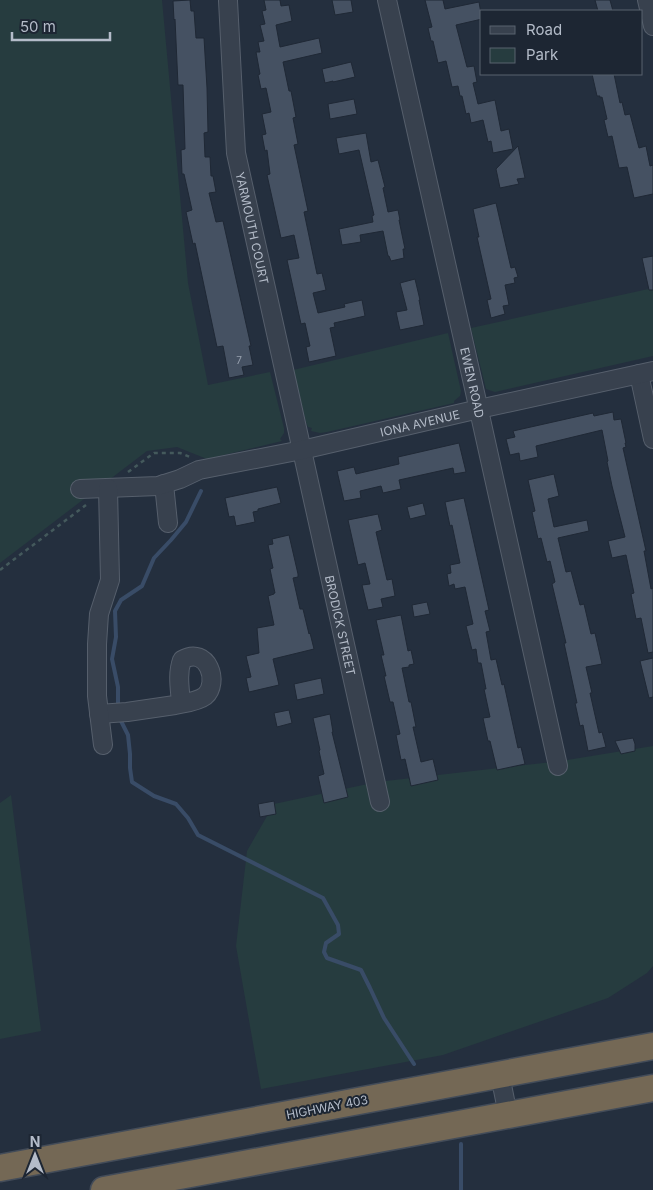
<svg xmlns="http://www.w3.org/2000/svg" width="653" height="1190" viewBox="0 0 653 1190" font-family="Inter,sans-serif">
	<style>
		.green { fill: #263c3f }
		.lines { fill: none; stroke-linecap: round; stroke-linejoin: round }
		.stream { stroke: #394c67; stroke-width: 4 }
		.building { fill: #455162; stroke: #1f2835 }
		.minor-casing { stroke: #565f6c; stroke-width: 20 }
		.highway-casing { stroke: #434c59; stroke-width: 29 }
		.path { stroke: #44595c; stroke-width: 2.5; stroke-dasharray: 4 4; stroke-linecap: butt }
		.minor { stroke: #38414e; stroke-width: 18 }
		.highway { stroke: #746855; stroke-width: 26 }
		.labels { text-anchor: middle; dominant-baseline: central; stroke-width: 4; stroke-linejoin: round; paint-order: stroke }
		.number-label { font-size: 10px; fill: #98a1af }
		.street-label { font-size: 12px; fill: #b4bcc9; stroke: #1d2633 }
	</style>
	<rect width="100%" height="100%" fill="#242f3e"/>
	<path class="green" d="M0,0H162L188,283L208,385L270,372L284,428V433L280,439L282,441L207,459L177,447L147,451L0,563Z
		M653,288V356L495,392L486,389L471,328Z
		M448,333L461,391L460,396L454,401V403L327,432L320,433L311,431L312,428L308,427L306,422L293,370Z
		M653,746V966L647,973L608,998L443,1055L261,1089L236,946L247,851L274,804L377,782L561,761Z
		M11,795L41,1031L0,1039V803Z"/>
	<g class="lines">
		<path class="stream" d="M118,708V687L112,659L116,637L115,611L121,600L142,586L154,558L171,540L186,522L201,491
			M119,717L128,735L130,754V768L132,782L154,796L176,804L188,818L198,835L323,898L338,925L339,934L326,943L324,952L327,958L361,970L370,988L384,1018L414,1064
			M461,1144V1190"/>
	</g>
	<path class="building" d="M190,0L191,11H194L196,38H204L207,88L208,132L204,133L205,157H210L211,176H213L216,192L209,193L216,222L223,221L251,346H249L253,365L242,367L244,375L229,378L223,346L217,347L195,243L193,244L186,212L192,210L184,174H182L181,150L185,149L183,85H178L175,19L174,20L173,1Z
		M264,0H280L281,6L289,5L292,21L276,25L280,47L319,38L322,53L283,62L289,91H291L296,117L293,118L298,144L294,145L308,211L304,212L317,274L322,273L326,290L313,293L318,313L345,307L344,304L362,300L365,316L334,323L335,327L330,328L336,356L309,362L306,347L310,346L305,323L301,324L287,260L299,258L294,235L281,238L267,175L270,174L267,150L265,151L262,135L266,134L262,114L271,112L266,88L261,89L258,75L260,74L256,52H260L258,42L264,41L260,25L265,24L262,11L266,10Z
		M332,0H351L353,12L335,15Z
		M425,0H443L445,9L479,2L482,19L456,25L467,67L474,66L477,82L473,83L478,104L495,100L501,131L509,129L513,149L493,153L491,141L488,142L483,120L471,123L469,113L466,114L462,96H460L458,86L452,87L446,61L438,63L433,41H431L428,28L432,27Z
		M595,0H610L613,11H598Z
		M351,62L355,77L333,82V81L325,83L322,69Z
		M592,74H614L620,103L622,102L625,115L630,114L639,148L646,146L650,166L653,165V194L634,198L627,167L619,168L612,136L608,137L604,120L607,119L602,97L600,98V96H597Z
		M354,99L357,114L330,119L328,104Z
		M366,133L371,162L378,160L385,187L383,188L388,212L398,210L400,220H399L405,249H403L404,258L391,261L389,256H388L383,231L360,235L361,242L342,245L339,229L373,222L372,216L374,215L359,150L339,154L336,138Z
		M518,146L525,178L517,179L519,184L500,188L496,169Z
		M496,203L511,268L515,267L518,277L514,278L515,283L505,285L509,305L503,306L505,314L491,318L487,300L491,299L477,237H479L473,209Z
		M653,256V290H649L642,258Z
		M415,279L420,300H419L424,325L400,330L396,312L407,310L400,283Z
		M613,412L614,420L621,419L626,443H625L626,447L623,448L646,551H644L651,589L653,588V652L648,653L641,618L636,619L631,594L634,593L626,555L612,558L608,541L625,537L612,486L607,462L608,461L602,430L536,446L538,457L520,461L519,453L510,455L506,439L515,437L513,431L593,413L594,416Z
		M459,443L466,472L454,474L453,468L399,480L401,489L383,493L381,486L360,491L361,498L344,501L337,471L354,467L356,474L399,464L398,457Z
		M554,474L559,496L548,499L554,527L587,520L589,531L558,538L566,572L571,571L580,605L584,604L591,634L595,633L602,664L586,667L592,693H590L599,733L602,732L606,747L588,751L583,725L580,726L575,703H577L564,643H566L552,584L555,582L550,561L547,562L541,538L538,539L532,512L535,511L528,480Z
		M277,487L281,503L258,509V511L253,512L255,522L236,526L234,516L229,517L225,498Z
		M464,498L489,610L485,611L490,631L486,632L491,660L496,659L502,685L504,684L518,748L521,747L525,764L497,770L490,741H488L483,718L490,717L484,689H486L481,663H478L476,649L472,650L466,626L473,624L465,587L455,589L454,584L449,586L447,574L451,573L450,565L460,563L452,525L450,526L445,502Z
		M423,503L426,515L410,519L407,507Z
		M378,514L382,530L376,532L387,580L392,579L395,596L381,599L383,607L368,610L362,585L370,584L365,563L358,565L348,520Z
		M289,535L298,574V577L293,578L300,609H303L309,634L310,633L314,649L273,659L279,685L249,692L246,678L251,677L246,656L259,653L257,628L274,625L268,596L274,594V593H275L270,569L273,568L268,545L273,544L272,539Z
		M427,602L430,614L414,617L412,605Z
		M401,615L408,651L411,650L414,664L409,665V667L402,668L409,702H411L416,727H413L421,762L433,759L438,780L411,786L405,759L401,760L396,735L400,734L393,702H390L384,676H386L381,655H384L376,620Z
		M653,658V697L649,698L640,661Z
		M321,678L324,694L297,700L294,684Z
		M289,710L292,723L277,727L274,713Z
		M330,714L333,732H332L348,797L324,803L318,776L324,774L319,751L320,750L313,718Z
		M633,738L635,744V751L621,754L615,741Z
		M274,801L276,814L260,817L258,804Z"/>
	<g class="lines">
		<defs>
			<g id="minor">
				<path id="s1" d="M387,0L476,397L558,766"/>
				<path d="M647,0L653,26"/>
				<path id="s2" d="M228,1L236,153L380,802"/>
				<path d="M639,374L653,439"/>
				<path d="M164,484L168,523"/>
				<path id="s3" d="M80,489L158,486L180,479L199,470L302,450L479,409L653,371"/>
				<path d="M99,714L127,712L175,705C184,703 197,702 205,696C220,683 208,645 182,660C177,674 180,689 181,703"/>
				<path d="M103,745L97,696V644L99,614L110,580L108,488"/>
				<path d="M500,1075L508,1115"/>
			</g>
			<path id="highway" d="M0,1168L653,1046
				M104,1190L653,1088"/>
		</defs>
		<use href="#minor" class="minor-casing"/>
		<use href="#highway" class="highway-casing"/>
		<path class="path" d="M128,472L154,453H180L190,457
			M0,570L86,505"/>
		<use href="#minor" class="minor"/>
		<use href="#highway" class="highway"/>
	</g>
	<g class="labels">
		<g class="number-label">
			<text x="239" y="360">7</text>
		</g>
		<g class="street-label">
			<text stroke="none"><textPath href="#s2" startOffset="229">YARMOUTH COURT</textPath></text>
			<text stroke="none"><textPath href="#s1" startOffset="392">EWEN ROAD</textPath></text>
			<text stroke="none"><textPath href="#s3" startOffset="348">IONA AVENUE</textPath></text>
			<text stroke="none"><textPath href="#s2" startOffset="636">BRODICK STREET</textPath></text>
			<text transform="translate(327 1107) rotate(-11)">HIGHWAY 403</text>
		</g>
	</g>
	<rect x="480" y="10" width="162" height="65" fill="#1d2633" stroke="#59626f"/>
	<rect x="490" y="26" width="25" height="8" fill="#38414e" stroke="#59626f"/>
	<text x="526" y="35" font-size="15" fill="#b4bcc9">Road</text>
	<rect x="490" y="48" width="25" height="15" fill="#263c3f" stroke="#59626f"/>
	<text x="526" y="60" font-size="15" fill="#b4bcc9">Park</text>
	<g transform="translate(35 1155)" stroke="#1d2633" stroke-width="4" paint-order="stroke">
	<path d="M0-4L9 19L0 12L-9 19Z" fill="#b4bcc9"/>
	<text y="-8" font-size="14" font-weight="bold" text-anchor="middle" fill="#b4bcc9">N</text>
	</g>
	<path d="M12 32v8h98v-8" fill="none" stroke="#b4bcc9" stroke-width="2.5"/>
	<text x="20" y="32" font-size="15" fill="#b4bcc9" stroke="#1d2633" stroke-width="4" paint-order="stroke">50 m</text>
</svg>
